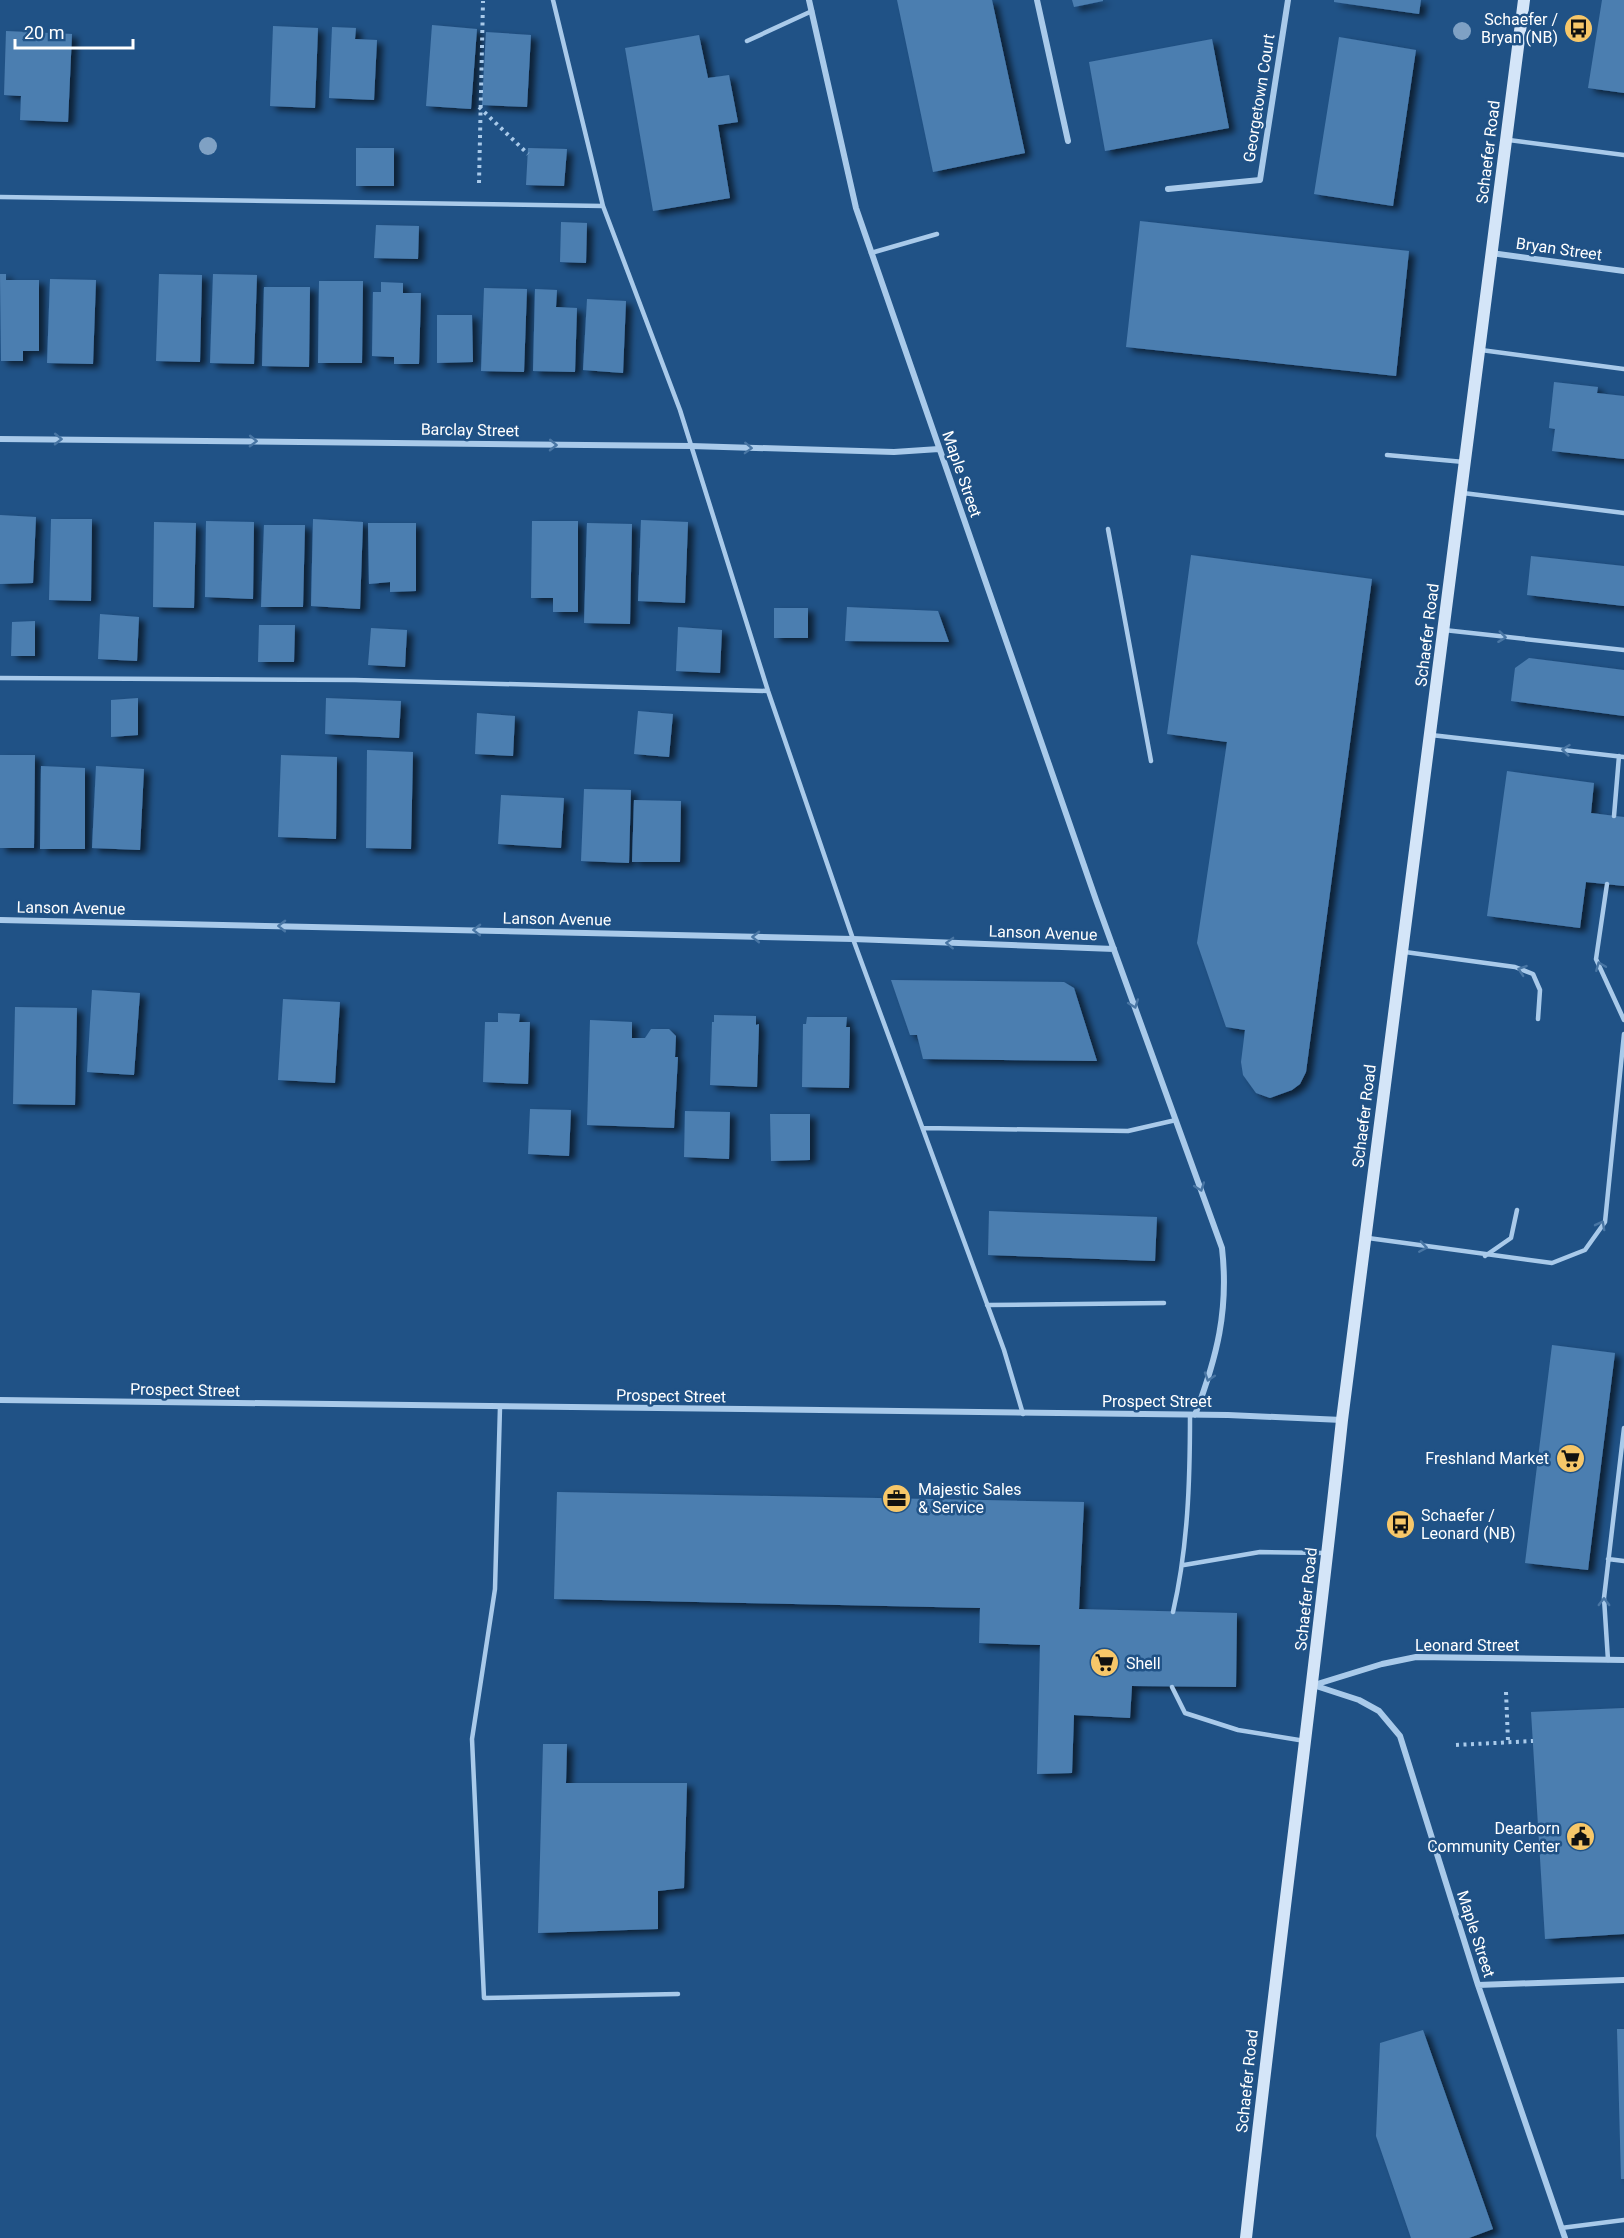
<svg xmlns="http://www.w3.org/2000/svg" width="1624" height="2238" viewBox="0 0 1624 2238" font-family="Roboto,sans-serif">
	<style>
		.building { fill: #4c7eb0; filter: url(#shadow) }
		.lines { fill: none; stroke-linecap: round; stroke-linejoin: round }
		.path { stroke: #a9caea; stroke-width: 4; stroke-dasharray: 3 4.5; stroke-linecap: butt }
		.service { stroke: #a9caea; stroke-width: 4.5 }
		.minor { stroke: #a9caea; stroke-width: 6 }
		.secondary { stroke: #d4e5f8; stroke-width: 12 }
		.tree { fill: #7fa1c4 }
		.oneway { stroke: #4976a4 }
		.labels { text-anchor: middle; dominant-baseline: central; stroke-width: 5; stroke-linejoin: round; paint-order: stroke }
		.poi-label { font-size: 16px; fill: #fff; stroke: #205286; text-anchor: end }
		.street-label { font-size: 16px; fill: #fff; stroke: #205286 }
	</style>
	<defs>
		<filter id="shadow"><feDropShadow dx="6" dy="4" stdDeviation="3" flood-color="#0009"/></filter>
	</defs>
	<rect width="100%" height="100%" fill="#205286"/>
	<path class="building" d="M897,0H992L1025,153L933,172Z
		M1072,0H1103V1L1074,7Z
		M1334,0H1421L1419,14L1334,2Z
		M1602,0H1624V93L1588,88Z
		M432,25L477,29L471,109L426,106Z
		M273,26L318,28L315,108L270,106Z
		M332,27L356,28L355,39L377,40L374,100L329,98Z
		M6,31L72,34L68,122L20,120L21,96L4,95Z
		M486,32L531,35L527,107L482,105Z
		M699,35L708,78L729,75L738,122L718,125L730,198L653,211L625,48Z
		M1339,37L1416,50L1393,206L1314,194Z
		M1212,39L1229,128L1105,151L1089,62Z
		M356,148H394V186H356Z
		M528,148L567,149L564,186L526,185Z
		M1140,221L1409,251L1396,376L1126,347Z
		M561,222L587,223L586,263L560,262Z
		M376,225L419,226L418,259L374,258Z
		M0,274H6V280H39V351H23V361H1Z
		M159,274L202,275L200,362L156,361Z
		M213,274L257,275L254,364L210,363Z
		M50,279L96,280L93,364L47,363Z
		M319,281H363L362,363H318Z
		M381,282L403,283V293H421L419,364H394V357L372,356L373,292H381Z
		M264,287H310L309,367L262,366Z
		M484,288L527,289L524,372L481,371Z
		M535,289L557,290L556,307L577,308L575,372L533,371Z
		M587,299L626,301L623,373L583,370Z
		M437,315H472L473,362L437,363Z
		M1554,382L1598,387L1597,393L1624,396V459L1552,451L1555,429L1549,428Z
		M0,515L36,517L33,583L0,584Z
		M51,519H92L91,601L49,600Z
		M313,519L363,522L360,609L311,606Z
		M641,520L688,522L685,603L638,601Z
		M206,521L254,522L253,599L205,597Z
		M532,521H578V612H553V598H531Z
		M154,522L196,523L194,608L153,607Z
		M368,523H416V591L390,592V582L369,584Z
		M587,523L632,524L630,624L584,623Z
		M264,525H305L303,607H261Z
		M1191,555L1372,579L1306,1072L1300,1084L1292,1090L1270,1098L1256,1093L1243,1075L1241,1062L1245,1030L1226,1027L1197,943L1227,742L1167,734Z
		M1531,556L1624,566V606L1527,595Z
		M847,607L938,611L949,642L845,641Z
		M774,608H808V638H774Z
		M100,614L139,617L137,661L98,659Z
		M35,621V656H11L12,622Z
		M259,625H295L294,662H258Z
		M678,627L722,630L720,673L676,671Z
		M371,628L407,630L405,667L368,665Z
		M1529,658L1624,670V716L1511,701L1515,668Z
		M138,698V735L111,737V700Z
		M326,698L401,701L399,738L325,734Z
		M638,711L673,714L669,757L634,754Z
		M477,713L515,716L513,756L475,754Z
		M367,750L413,752L411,849L366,848Z
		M0,755H35L34,848H0Z
		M281,755L337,757L336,839L278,837Z
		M41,766L85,768V849H40Z
		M96,766L144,769L140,850L92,848Z
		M1507,771L1594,783L1591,813L1624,817V886L1586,882L1580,928L1487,916Z
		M584,789L631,790L629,863L581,861Z
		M501,795L564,798L561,848L498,844Z
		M634,800L681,801L680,862H632Z
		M891,980L1064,982L1074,988L1097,1061L923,1059L917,1035H910Z
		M92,990L140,993L134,1075L87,1072Z
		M283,999L340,1002L335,1083L278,1080Z
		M15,1007L77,1008L75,1105L13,1104Z
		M498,1013L520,1014L519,1022H530L528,1084L483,1082L485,1022H498Z
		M714,1015L756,1016V1025L759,1024L757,1087L710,1085L712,1022H714Z
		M807,1017H847L846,1027H850L849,1088L802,1087L803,1024H806Z
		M590,1020L632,1022V1038H645L651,1029H669L676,1036L675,1057H678L674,1128L587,1125Z
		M530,1109L571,1110L569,1156L528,1154Z
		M685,1111L730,1112L729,1159L684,1157Z
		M770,1114H810V1160L771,1161Z
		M989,1211L1157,1217L1155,1261L988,1255Z
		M1552,1345L1615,1353L1588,1570L1525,1563Z
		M557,1492L1084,1502L1079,1609L1237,1613L1236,1687L1132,1686L1130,1718L1074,1715L1072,1773L1037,1774L1040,1645L979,1643L980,1608L554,1599Z
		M1624,1708V1934L1545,1939L1531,1712Z
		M543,1744H567L566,1783H687L684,1888L658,1891V1929L538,1933Z
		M1617,2029H1624V2179H1621Z
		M1423,2030L1493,2229L1469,2238H1411L1376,2136L1380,2043Z"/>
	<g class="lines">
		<path class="path" d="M479,107L528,154
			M479,183L483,1
			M1506,1692L1508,1741
			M1456,1745L1533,1741"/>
		<path class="service" d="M553,0L603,206L680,410L768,691L853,939L1004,1350L1023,1414
			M747,41L812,11
			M1509,140L1624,155
			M0,197L603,206
			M871,253L937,234
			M1481,350L1624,369
			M1387,455L1464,462
			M1463,493L1624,513
			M1108,529L1151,761
			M1444,630L1624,650
			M0,678L355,680L768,691
			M1431,735L1624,757
			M1614,816L1619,756
			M1607,884L1596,959L1624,1020
			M1405,952L1515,967L1533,974L1540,990L1538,1019
			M923,1128L1128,1131L1176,1120
			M1368,1238L1552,1263L1585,1250L1605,1222L1624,1034
			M1485,1256L1511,1238L1517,1210
			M987,1305L1164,1303
			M500,1407L495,1589L472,1739L484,1998L678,1994
			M1608,1559L1624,1561
			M1184,1565L1260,1552L1327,1553
			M1173,1612C1188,1547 1190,1481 1190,1415
			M1608,1660L1604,1598L1624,1428
			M1172,1687L1185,1713L1238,1730L1305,1741
			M1561,2228L1624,2220"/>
		<path class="minor" d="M809,0L856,208L1096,900L1222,1248C1229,1310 1217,1357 1195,1415
			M1037,0L1068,141
			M1168,189L1260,180L1288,0
			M1491,253L1624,271
			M0,439L691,446L894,452L939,449
			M0,920L853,939L1114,949
			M0,1400L1228,1415L1342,1420
			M1313,1685L1359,1700L1379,1711L1400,1736L1478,1985L1565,2238
			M1314,1685L1382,1664L1416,1657L1624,1660
			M1478,1985L1624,1980"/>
		<path class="secondary" d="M1246,2238C1276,1965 1313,1693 1342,1420L1524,0"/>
	</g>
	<g class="tree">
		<circle cx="1462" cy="31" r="9"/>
		<circle cx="208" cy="146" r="9"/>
	</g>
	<defs><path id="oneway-chevron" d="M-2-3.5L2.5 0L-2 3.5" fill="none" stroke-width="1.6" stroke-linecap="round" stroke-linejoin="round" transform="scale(1.5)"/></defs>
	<g class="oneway">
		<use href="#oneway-chevron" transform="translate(58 439) rotate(1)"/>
		<use href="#oneway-chevron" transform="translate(253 441) rotate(1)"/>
		<use href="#oneway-chevron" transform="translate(553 445) rotate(1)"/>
		<use href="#oneway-chevron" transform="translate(748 448) rotate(2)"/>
		<use href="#oneway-chevron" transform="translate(1502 637) rotate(7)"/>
		<use href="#oneway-chevron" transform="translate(1566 750) rotate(-174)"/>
		<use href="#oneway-chevron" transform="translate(282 926) rotate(-179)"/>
		<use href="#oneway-chevron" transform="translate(477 930) rotate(-179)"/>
		<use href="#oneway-chevron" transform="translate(756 937) rotate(-179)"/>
		<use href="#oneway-chevron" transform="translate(950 943) rotate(-178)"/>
		<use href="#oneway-chevron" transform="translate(1600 966) rotate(-112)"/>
		<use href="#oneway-chevron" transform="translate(1522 970) rotate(-161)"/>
		<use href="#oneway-chevron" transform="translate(1134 1004) rotate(70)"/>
		<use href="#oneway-chevron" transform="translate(1200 1187) rotate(70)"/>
		<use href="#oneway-chevron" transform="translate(1601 1225) rotate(-62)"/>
		<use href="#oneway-chevron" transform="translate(1423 1247) rotate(9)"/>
		<use href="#oneway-chevron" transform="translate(1209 1377) rotate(108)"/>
		<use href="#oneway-chevron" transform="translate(1604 1602) rotate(-90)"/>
	</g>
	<defs>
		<symbol id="bus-disc" viewBox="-11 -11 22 22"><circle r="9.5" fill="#f7c769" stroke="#205286"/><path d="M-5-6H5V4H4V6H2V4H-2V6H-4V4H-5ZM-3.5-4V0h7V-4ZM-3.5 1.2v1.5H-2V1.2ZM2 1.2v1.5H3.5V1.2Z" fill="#111"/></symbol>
		<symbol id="supermarket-disc" viewBox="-11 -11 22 22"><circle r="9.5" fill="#f7c769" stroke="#205286"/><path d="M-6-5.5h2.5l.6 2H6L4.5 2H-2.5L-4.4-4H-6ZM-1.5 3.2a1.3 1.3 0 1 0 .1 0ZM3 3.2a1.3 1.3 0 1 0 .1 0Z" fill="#111"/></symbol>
		<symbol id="office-disc" viewBox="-11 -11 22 22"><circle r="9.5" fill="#f7c769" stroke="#205286"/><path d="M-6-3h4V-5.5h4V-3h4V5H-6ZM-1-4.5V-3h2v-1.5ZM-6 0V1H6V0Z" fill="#111"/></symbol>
		<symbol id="civic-disc" viewBox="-11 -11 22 22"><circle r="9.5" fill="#f7c769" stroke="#205286"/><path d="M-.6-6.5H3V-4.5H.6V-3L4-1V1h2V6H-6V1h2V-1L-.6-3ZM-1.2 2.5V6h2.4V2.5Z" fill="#111"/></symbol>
	</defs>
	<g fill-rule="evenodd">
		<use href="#bus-disc" x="1562" y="12" width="33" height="33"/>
		<use href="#supermarket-disc" x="1554" y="1442" width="33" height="33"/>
		<use href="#office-disc" x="880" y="1482" width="33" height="33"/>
		<use href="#bus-disc" x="1384" y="1508" width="33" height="33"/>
		<use href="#supermarket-disc" x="1088" y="1646" width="33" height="33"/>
		<use href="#civic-disc" x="1564" y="1820" width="33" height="33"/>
	</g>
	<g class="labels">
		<g class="poi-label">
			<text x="1558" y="19">Schaefer /<tspan x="1558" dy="18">Bryan (NB)</tspan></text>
			<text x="1549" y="1458">Freshland Market</text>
			<text x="918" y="1489" text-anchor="start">Majestic Sales<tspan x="918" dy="18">&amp; Service</tspan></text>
			<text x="1421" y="1515" text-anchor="start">Schaefer /<tspan x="1421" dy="18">Leonard (NB)</tspan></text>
			<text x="1126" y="1663" text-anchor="start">Shell</text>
			<text x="1560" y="1828">Dearborn<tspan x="1560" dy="18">Community Center</tspan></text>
		</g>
		<g class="street-label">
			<text transform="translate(1259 98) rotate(-81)">Georgetown Court</text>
			<text transform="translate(1488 152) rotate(-83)">Schaefer Road</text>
			<text transform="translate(1559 249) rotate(8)">Bryan Street</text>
			<text transform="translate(470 430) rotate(1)">Barclay Street</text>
			<text transform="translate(962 474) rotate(71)">Maple Street</text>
			<text transform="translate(1427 635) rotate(-83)">Schaefer Road</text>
			<text transform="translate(71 908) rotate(1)">Lanson Avenue</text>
			<text transform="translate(557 919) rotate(1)">Lanson Avenue</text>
			<text transform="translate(1043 933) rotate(2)">Lanson Avenue</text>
			<text transform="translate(1364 1116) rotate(-83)">Schaefer Road</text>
			<text transform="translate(185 1390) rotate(1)">Prospect Street</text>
			<text transform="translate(671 1396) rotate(1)">Prospect Street</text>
			<text x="1157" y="1401">Prospect Street</text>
			<text transform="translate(1306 1599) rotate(-84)">Schaefer Road</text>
			<text x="1467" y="1645">Leonard Street</text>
			<text transform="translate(1476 1934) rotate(72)">Maple Street</text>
			<text transform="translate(1247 2081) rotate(-84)">Schaefer Road</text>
		</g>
	</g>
	<path d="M15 39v9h118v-9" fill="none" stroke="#ffffff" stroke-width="3"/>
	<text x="24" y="39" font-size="18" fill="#ffffff" stroke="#205286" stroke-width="4.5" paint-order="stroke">20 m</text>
</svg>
